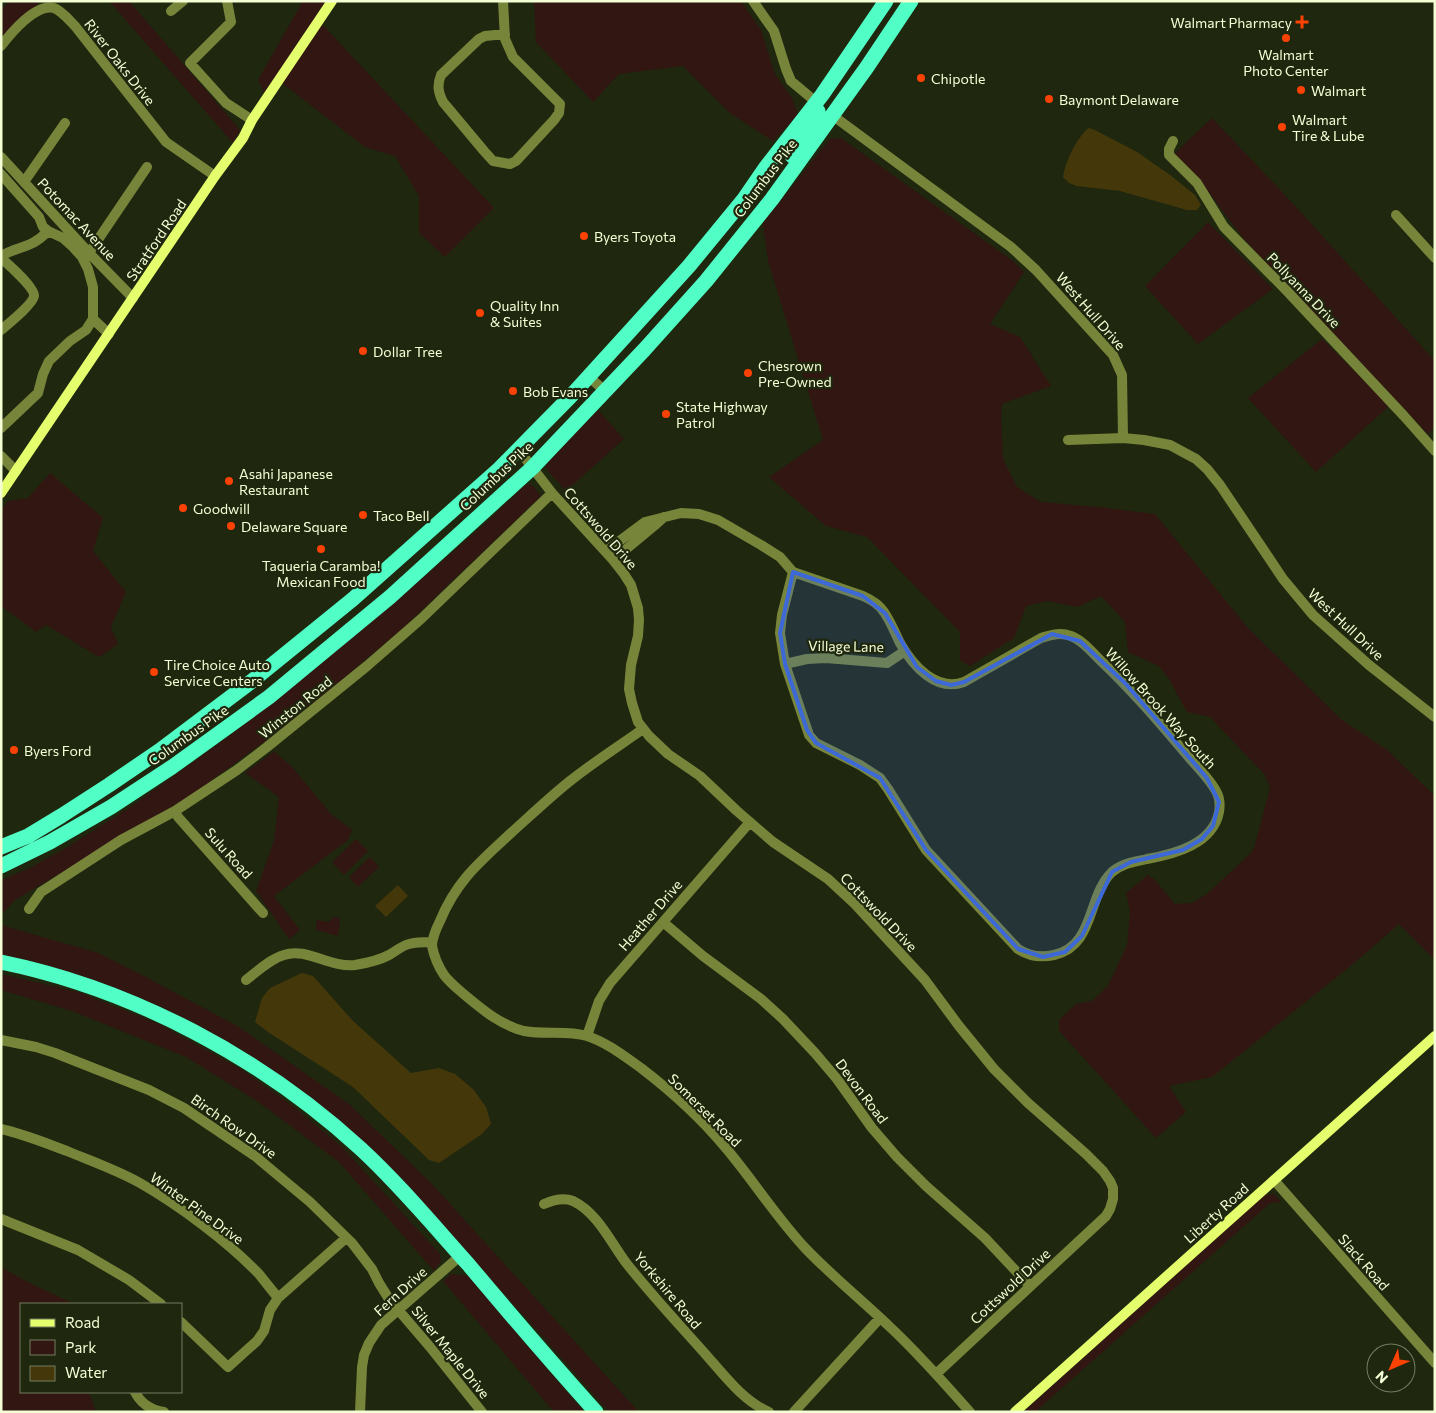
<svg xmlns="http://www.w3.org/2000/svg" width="1436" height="1413" viewBox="0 0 1436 1413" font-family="Commissioner,sans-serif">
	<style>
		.green { fill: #311612 }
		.water { fill: #44380b }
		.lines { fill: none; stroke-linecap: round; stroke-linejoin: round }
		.street { stroke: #77853b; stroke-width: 10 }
		.secondary { stroke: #e4fe6d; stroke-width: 10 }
		.highway { stroke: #51fec5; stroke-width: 15 }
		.marked { fill: #3d69d8; fill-opacity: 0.2; stroke: #3d69d8; stroke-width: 4; stroke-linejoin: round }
		.poi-dot { fill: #fd4203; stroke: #1f270f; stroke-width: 2 }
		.labels { text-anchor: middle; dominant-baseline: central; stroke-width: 4.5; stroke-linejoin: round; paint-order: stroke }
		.poi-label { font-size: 14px; fill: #f4ffd5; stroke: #1f270f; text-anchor: start }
		.street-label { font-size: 14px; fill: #f4ffd5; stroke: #1f270f }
	</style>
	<rect width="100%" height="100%" fill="#1f270f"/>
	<path class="green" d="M10,1H40L36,6L11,28L1,41V10Z
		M109,1H129L240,130L233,143Z
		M303,1H327L264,93L258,80Z
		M534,1H741L761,30L775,74L792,98L798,115L773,141L730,113L683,66L619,74L593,102L536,42Z
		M322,24L494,208L445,257L419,233V196L395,156L365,147L282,83Z
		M1212,118L1298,209L1435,361V427L1428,434L1243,238L1207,190L1174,154Z
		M841,138L1013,261L1024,272L990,324L1020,337L1051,386L1002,404L1001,417L1003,459L1017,487L1041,502L1098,507L1155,514L1248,628L1342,720L1386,749L1435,796V960L1399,924L1353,964L1212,1077L1169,1086L1186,1112L1156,1138L1059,1031V1020L1076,1004L1092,1001L1108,986L1127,945L1130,912L1126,893L1148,875L1154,879L1175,904L1192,903L1207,894L1250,854L1254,848L1270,788L1265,775L1210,717L1187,712L1169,679L1159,666L1128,652L1125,622L1101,596L1078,607L1048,601L1026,606L1014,638L970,666L960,660V632L867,537L826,526L769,477L823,440L768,261L763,223L830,139Z
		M1208,222L1273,289L1198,344L1145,286Z
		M1322,339L1389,406L1316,472L1248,398Z
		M598,410L624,439L566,491L547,470L546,464Z
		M50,473L103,518L93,551L126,592L111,627L118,644L99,657L46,625L36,632L1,606V510L8,501L28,498Z
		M526,484L532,485L541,496L403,628L333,687L264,742L190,796L15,900L1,915V880L30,868L66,848L132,806L236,731L386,610L487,522Z
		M274,751L293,768L331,814L352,830L348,840L274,896L300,930L289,939L256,891L274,841L279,797L245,773Z
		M356,839L368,851L344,875L332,862Z
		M370,857L379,867L358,887L349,877Z
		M334,917L340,918L338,936L316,930L317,920L329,922Z
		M1,925L98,953L142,975L239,1027L349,1104L432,1184L639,1412H609L551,1346L434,1216L251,1057L176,1014L106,984L36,962L1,955Z
		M1,974L78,992L159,1024L241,1069L294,1107L342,1147L440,1254L441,1261L434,1271L339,1162L257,1101L186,1057L72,1011L1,990Z
		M1274,1194L1281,1202L1270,1203L1035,1412H1023L1264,1195Z
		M1,1267L26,1281L74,1304H21V1392H89L96,1412H1Z
		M451,1274L468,1276L584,1412H554L443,1281Z"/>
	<path class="water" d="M1088,128L1095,130L1137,152L1170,175L1195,195L1201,205L1197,210H1187L1120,191L1077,186L1069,183L1063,177C1066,160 1075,141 1088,128Z
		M398,885L408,896L386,917L375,906Z
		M302,973L313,976L353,1021L411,1073L439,1068L455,1074L473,1089L486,1107L491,1124L482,1134L439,1163L429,1160L353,1087L268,1032L255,1022L262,998L270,988Z"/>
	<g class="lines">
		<path class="street" d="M227,1L231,22L190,63L226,103L252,120
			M503,1L505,39L513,57L560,104L559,113L554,120L516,161L510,164L493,161L484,151L443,102C438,92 437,85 441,75L479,39L485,36L505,34
			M753,1L774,31L786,69L791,81L816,102
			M171,11L183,1
			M1,46C11,33 36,3 54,8C62,11 69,20 75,26L166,142L215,176
			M832,115L1011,247L1036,270L1113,355L1122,375L1123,438
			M1173,141L1169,149V155L1197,183L1224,227L1287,291L1404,416L1435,451
			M1,157L89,253L133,298
			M1,174L39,217L43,227L48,231L63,238L72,246L82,257L88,269L93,287V319L86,330L70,341L49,361L43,374L38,393L1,428
			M24,182L65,123
			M1396,215L1435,258
			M89,253L147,167
			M1,256C20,245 31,249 48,231
			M1,258C8,264 35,288 34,296C33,304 8,324 1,330
			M93,319L109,334
			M588,376L605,391
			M1068,440L1123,438L1144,440L1170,445L1196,459L1207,469L1220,485L1283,579L1313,615L1369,665L1435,717
			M518,449L552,493L613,560L624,574L631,585L638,608L639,620L638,636L631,665L629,689L632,703L638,722L649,736L668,754L700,776L737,811L773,842L828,879L855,904L925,980L959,1026L994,1069L1028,1103L1086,1154L1103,1171L1110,1181L1113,1188V1199L1110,1209L1106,1216L936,1374
			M1,456L16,471
			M606,551L645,522L681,513L699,514L718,520L761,545L780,557L793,572L863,596C872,600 879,604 884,612C891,622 895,633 900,643C913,666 936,692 964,682L1041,638C1051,635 1060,632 1071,636C1082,640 1091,651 1100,660C1131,689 1159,722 1187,755C1196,766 1211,780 1217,793C1220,799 1220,806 1219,812C1213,844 1175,854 1147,859C1135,862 1122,863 1112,872C1087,896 1095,946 1054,955C1041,958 1029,956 1018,949L926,850L888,789L880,778L860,765L816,743L809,735L785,664L780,633L782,615L793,572
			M613,560L654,526L664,517
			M785,664L807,659L826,658L887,663L905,651
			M643,729C619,746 594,762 570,781C550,797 531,815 511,833C480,862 457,880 440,921C436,929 432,938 432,946C434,956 438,966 444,975C450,983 459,990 466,996C484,1011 501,1025 524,1031C545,1035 567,1030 587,1036C606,1042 624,1056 641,1068C671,1091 700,1117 725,1147C753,1180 776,1217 806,1249C833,1277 863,1301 891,1328C919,1354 944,1383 970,1412
			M175,811L178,817L263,913
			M29,909L41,892L121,840L175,811L237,770L267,747L367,666L421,619L552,493
			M663,922L703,956L761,999L783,1019L815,1053L837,1079L872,1128L897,1157L926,1186L985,1238L1030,1286
			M246,980C258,971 270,959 284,955C306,947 330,968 355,965C367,963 378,961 389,955C395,952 401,946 409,944C416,942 424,942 432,942
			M587,1036L599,1001L610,983L750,822
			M1,1040L36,1047L55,1053L149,1090L184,1108L255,1156L310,1202L352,1243L372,1269L379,1283L389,1299L430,1347L482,1412
			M1,1129C24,1134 45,1143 67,1151C91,1161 117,1170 140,1183C180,1206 227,1241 259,1274C265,1282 272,1290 278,1298
			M1274,1180L1435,1363
			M544,1204C553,1200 563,1197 573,1201C598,1213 611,1243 627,1264C650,1293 675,1320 700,1348C721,1371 741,1400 769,1412
			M1,1219L78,1250L129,1280L161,1304
			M181,1322L228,1367L257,1341L264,1331L270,1310L278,1298L346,1238
			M135,1392C141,1404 151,1410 164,1412
			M360,1412L362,1367L364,1355L369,1343L381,1325L460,1256
			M794,1412L880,1318"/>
		<path class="secondary" d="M1,493L215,176L243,138L252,120L332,1
			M1015,1412L1435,1036"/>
		<path class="highway" d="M792,156L815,120L818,111
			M1,847L28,836L61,816L109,785L159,751L252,681L353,599L499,469L570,397L630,331L689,266L744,199L766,167L822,95L886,1
			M1,866L50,842L111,807L172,767L269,697L390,597L532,468L644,350L706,281L772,199L867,67L911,1
			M1,962C133,989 262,1058 361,1149C399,1184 433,1225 468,1264C510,1314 552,1363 596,1412"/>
	</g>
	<path class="marked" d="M793,572L863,596L885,613L917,667L936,681L951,685L964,682L1052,634L1080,641L1125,683L1207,778L1219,802L1213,826L1202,839L1183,850L1131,862L1112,872L1082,936L1065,952L1043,957L1018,949L926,850L880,778L816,743L807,730L785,664L780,633Z"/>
	<g class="poi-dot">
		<path d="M1299.5 14.5h5v5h5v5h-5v5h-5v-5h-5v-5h5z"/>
		<circle cx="1286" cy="38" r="5"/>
		<circle cx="921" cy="78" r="5"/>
		<circle cx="1301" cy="90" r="5"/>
		<circle cx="1049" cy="99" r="5"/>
		<circle cx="1282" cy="127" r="5"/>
		<circle cx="584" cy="236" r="5"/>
		<circle cx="480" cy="313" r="5"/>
		<circle cx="363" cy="351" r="5"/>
		<circle cx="748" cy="373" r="5"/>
		<circle cx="513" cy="391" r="5"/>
		<circle cx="666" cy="414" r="5"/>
		<circle cx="229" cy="481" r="5"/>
		<circle cx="183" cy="508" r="5"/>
		<circle cx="363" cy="515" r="5"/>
		<circle cx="231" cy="526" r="5"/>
		<circle cx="321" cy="549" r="5"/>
		<circle cx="154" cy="672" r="5"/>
		<circle cx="14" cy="750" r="5"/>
	</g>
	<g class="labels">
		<g class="poi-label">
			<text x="1292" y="22" text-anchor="end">Walmart Pharmacy</text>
			<text x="1286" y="54" text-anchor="middle">Walmart<tspan x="1286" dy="16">Photo Center</tspan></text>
			<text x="931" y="78">Chipotle</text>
			<text x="1311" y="90">Walmart</text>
			<text x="1059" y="99">Baymont Delaware</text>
			<text x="1292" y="119">Walmart<tspan x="1292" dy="16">Tire &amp; Lube</tspan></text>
			<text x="594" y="236">Byers Toyota</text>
			<text x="490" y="305">Quality Inn<tspan x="490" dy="16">&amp; Suites</tspan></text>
			<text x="373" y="351">Dollar Tree</text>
			<text x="758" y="365">Chesrown<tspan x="758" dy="16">Pre-Owned</tspan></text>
			<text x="523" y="391">Bob Evans</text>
			<text x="676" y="406">State Highway<tspan x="676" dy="16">Patrol</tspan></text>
			<text x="239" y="473">Asahi Japanese<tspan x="239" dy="16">Restaurant</tspan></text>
			<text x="193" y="508">Goodwill</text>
			<text x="373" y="515">Taco Bell</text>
			<text x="241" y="526">Delaware Square</text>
			<text x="321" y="565" text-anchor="middle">Taqueria Caramba!<tspan x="321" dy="16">Mexican Food</tspan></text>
			<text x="164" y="664">Tire Choice Auto<tspan x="164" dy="16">Service Centers</tspan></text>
			<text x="24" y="750">Byers Ford</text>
		</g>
		<g class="street-label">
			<text transform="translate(120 62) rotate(52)">River Oaks Drive</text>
			<text transform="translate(765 178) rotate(-53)">Columbus Pike</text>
			<text transform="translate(77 219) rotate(47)">Potomac Avenue</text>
			<text transform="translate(156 240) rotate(-56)">Stratford Road</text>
			<text transform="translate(1304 290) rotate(46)">Pollyanna Drive</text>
			<text transform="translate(1091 311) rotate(49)">West Hull Drive</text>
			<text transform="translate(496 476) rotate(-43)">Columbus Pike</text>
			<text transform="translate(601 528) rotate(49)">Cottswold Drive</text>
			<text transform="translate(1346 624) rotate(43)">West Hull Drive</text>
			<text transform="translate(846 646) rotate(1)">Village Lane</text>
			<text transform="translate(295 707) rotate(-39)">Winston Road</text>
			<text transform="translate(1161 708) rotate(48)">Willow Brook Way South</text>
			<text transform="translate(188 735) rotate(-35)">Columbus Pike</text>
			<text transform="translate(229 853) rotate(48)">Sulu Road</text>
			<text transform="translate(879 912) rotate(46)">Cottswold Drive</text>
			<text transform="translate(650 915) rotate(-49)">Heather Drive</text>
			<text transform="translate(862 1091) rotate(53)">Devon Road</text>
			<text transform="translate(705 1110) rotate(45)">Somerset Road</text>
			<text transform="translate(234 1126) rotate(35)">Birch Row Drive</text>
			<text transform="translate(197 1208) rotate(36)">Winter Pine Drive</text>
			<text transform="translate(1216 1213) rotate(-42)">Liberty Road</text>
			<text transform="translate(1364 1262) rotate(49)">Slack Road</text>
			<text transform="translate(1010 1286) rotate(-43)">Cottswold Drive</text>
			<text transform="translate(668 1290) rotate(50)">Yorkshire Road</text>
			<text transform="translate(400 1291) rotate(-42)">Fern Drive</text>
			<text transform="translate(451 1352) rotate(51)">Silver Maple Drive</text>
		</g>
	</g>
	<rect width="1436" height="1413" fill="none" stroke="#f4ffd5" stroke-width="5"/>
	<rect x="20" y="1303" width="162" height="90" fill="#1f270f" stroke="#747d5e"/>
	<rect x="30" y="1319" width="25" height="8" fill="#e4fe6d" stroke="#747d5e"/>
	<text x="65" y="1328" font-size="15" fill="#f4ffd5">Road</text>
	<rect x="30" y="1340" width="25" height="15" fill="#311612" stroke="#747d5e"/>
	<text x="65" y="1353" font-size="15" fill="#f4ffd5">Park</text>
	<rect x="30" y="1366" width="25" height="15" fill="#44380b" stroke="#747d5e"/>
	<text x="65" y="1378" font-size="15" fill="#f4ffd5">Water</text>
	<g transform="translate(1391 1368) rotate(225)"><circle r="24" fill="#1f270f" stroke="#747d5e"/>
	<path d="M0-4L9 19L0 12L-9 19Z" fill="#fd4203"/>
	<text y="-8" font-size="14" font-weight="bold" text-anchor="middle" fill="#f4ffd5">N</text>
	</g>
</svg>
